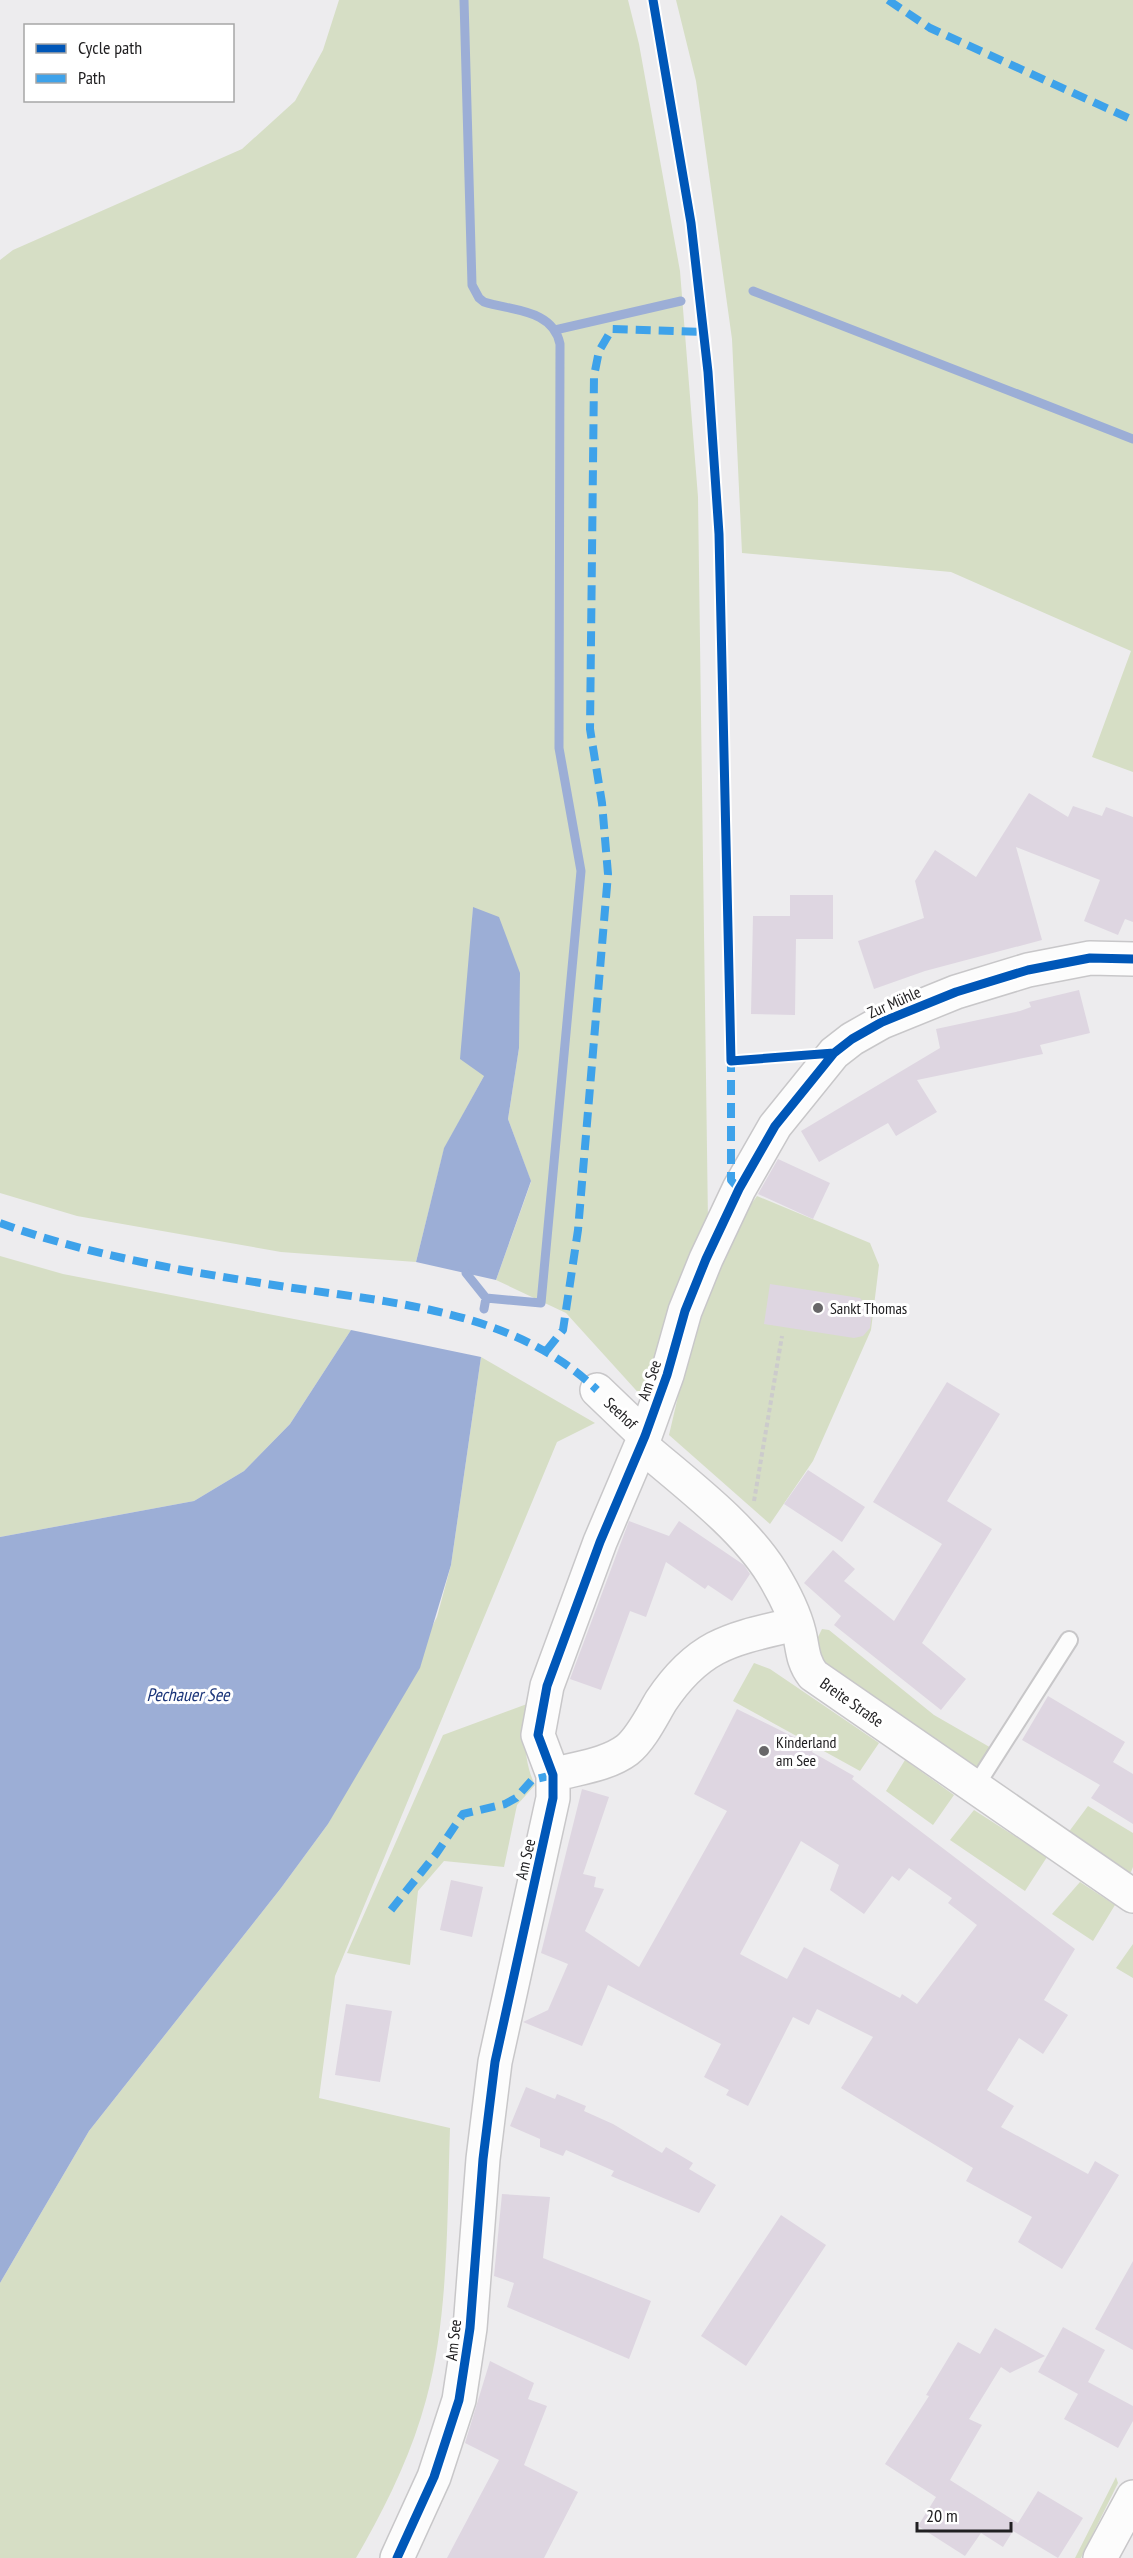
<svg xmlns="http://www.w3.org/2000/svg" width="1133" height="2558" viewBox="0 0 1133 2558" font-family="'PT Sans Narrow',sans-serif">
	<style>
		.green { fill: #d6dec5 }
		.water { fill: #9caed6 }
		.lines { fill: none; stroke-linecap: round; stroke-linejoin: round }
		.stream { stroke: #9caed6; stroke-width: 9 }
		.building { fill: #ded6e1; fill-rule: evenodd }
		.service-casing { stroke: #c8c7c9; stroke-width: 20 }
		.minor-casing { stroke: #c8c7c9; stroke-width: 36 }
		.path { stroke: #cccbcc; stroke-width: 4; stroke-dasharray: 4.5 3; stroke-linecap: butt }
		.service { stroke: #fcfcfc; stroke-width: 16 }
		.minor { stroke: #fcfcfc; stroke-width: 33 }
		.quiet { stroke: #3ea2ea; stroke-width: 8; stroke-dasharray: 15 8; stroke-linecap: butt }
		.cycleway-casing { stroke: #fff; stroke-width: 13 }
		.cycleway { stroke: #0057b8; stroke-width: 9 }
		.poi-dot { fill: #686769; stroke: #fff; stroke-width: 2 }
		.labels { text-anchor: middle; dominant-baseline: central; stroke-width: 6; stroke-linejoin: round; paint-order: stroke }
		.street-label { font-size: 16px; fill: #212022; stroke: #fff }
		.poi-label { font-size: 16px; fill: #212022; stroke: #fff; text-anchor: start }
		.water-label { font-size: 18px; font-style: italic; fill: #1b3579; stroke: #fff }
	</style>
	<rect width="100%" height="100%" fill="#edecee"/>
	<path class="green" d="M339,0H628L639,44L680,271L698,497L708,1222L672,1301L644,1399L566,1313L496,1280L531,1182L508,1119L519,1048L473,907L468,986L484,1076L444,1149L416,1262L281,1252L77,1216L0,1193V260L13,250L242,149L295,101L323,50Z
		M676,0H1133V772L1092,757L1131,651L951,572L742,553L732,339L696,81Z
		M757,1196L870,1243L879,1265L871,1330L813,1461L770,1524L669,1435C689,1351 704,1267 757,1196Z
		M0,1256L63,1274L351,1330L290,1424L244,1471L194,1501L0,1537Z
		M481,1357L595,1423L557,1442L335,1976L319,2098L450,2128C447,2215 449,2317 426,2400C411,2456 385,2508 356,2558H0V2283L89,2131L281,1888L328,1824L437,1617L451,1565Z
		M822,1629L829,1630L934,1715L993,1749L976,1774L826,1670L814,1645Z
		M754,1663L770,1669L879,1743L860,1771L733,1701Z
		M527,1704C524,1730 523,1761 535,1785L517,1805L504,1867L444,1861L418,1891L410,1965L347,1953L443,1735Z
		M905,1760L954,1795L933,1825L886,1791Z
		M1088,1806L1133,1833V1867L1131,1872H1127L1068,1833Z
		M974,1810L1047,1857L1025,1891L950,1840Z
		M1080,1882L1115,1905L1093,1941L1052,1914Z
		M1133,1944V1978L1116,1968Z
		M1116,2477L1118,2483L1081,2558H1075Z"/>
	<path class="water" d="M473,907L499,917L520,973L519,1048L508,1119L531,1181L496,1280L416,1262L444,1148L484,1076L460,1059Z
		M351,1330L481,1357L451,1565L420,1668L328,1824L281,1888L89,2131L0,2283V1537L194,1501L244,1471L290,1424Z"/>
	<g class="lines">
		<path class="stream" d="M464,0L472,285L479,298L484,302C512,311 553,309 560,344L559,748L581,871L541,1303L486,1298L484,1309
			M753,291L1133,439
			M555,330L681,301
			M466,1273L486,1298"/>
	</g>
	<path class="building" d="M1029,793L1068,817L1073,806L1102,816L1106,807L1133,817V922L1125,919L1118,935L1084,921L1100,880L1016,847L1042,940L925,971L874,989L858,941L924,918L915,881L935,850L976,877Z
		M790,895H833V939H796L795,1015L751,1014L753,916H790Z
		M1079,990L1090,1033L1040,1045L1043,1054L917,1080L937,1112L896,1136L888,1123L819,1162L801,1131L940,1048L936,1029L1020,1011L1031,1007L1029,1002Z
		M778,1159L830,1183L813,1219L758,1194Z
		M770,1284L860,1298L872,1313L870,1328L863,1336L854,1338L764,1324Z
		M947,1382L1000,1414L947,1501L992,1529L922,1643L966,1679L941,1710L834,1625L841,1616L804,1583L833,1550L855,1569L844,1581L894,1621L942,1544L873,1502Z
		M808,1470L865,1507L842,1542L784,1504Z
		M629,1521L669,1536L679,1521L744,1565L750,1574L732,1601L708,1585L705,1589L666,1562L646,1617L630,1611L601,1690L570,1679Z
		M1048,1696L1125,1742L1113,1762L1133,1774V1824L1091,1798L1100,1785L1022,1740Z
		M737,1709L814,1747L812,1752L854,1776L852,1779L1075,1949L1044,2000L1068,2015L1043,2054L1019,2038L987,2090L1014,2106L1001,2127L1088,2174L1095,2161L1119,2175L1062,2269L1018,2242L1032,2217L966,2181L973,2168L841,2088L873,2037L817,2009L809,2025L793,2017L748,2106L726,2095L729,2090L704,2077L721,2044L608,1985L582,2046L523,2022L548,2010L568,1964L541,1953L582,1789L609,1797L583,1874L596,1877L594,1887L604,1889L585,1931L639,1967L727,1811L694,1794ZM801,1841L839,1865L830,1890L864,1914L892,1876L899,1881L909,1868L952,1898L948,1903L977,1925L917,2004L902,1994L900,1998L804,1947L787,1979L740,1954Z
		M451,1880L483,1887L472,1937L440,1930Z
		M346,2004L392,2011L380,2082L335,2075Z
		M526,2087L555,2099L557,2094L586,2106L584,2111L613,2124L662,2153L666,2147L693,2163L689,2169L716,2185L699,2213L611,2176L614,2171L566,2150L563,2156L540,2147V2139L510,2126Z
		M502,2194L550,2197L543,2258L651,2301L629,2359L507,2307L514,2283L494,2276Z
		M781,2215L826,2245L746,2366L701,2336Z
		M1133,2261V2350L1095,2329Z
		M1063,2327L1105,2350L1088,2382L1133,2406V2421L1118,2448L1064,2419L1078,2394L1038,2372Z
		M995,2328L1045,2356L1010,2373L1001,2367L969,2419L982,2425L950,2480L1018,2523L1003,2547L981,2533L965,2556L918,2526L936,2497L885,2464L929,2396L926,2395L958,2342L980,2354Z
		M490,2361L534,2383L528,2399L547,2406L524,2465L578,2492L544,2558H447L499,2460L465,2443Z
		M1038,2491L1083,2518L1058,2558L1013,2531Z"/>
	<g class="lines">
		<defs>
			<path id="service" d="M975,1787L1069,1640"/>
			<path id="minor" d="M597,1390L645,1436
				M641,1445C685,1483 742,1525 772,1573C783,1591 794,1612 799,1632C803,1648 802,1661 813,1675L1133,1896
				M553,1775C577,1768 607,1765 627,1750C641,1739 652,1716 661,1701C700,1643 732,1639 796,1624
				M397,2558L434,2477L459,2400L470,2328L483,2159L495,2062L553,1798V1775L538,1735L547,1686L600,1542L645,1436L667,1375L685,1311L706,1259L739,1189L775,1126L834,1053L852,1039L882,1022L956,992L1028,970L1090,958L1133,959
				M1100,2558L1133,2497"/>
		</defs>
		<use href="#service" class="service-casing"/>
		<use href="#minor" class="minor-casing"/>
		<path class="path" d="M754,1501L782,1336"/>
		<use href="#service" class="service"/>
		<use href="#minor" class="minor"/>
		<path class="quiet" d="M888,0L930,28L1133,120
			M731,1057V1180L739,1189
			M0,1223C85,1254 172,1269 261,1283C375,1302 509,1305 597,1390
			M547,1350L563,1330L578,1230L608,874L602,803L590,729L594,376L599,351L612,329L705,332
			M391,1910L436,1854L463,1814L505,1804L516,1798L532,1780L553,1775"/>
		<defs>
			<path id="cycleway" d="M653,0L691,223L708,372L719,534L731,1061L834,1053
				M397,2558L434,2477L459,2400L470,2328L483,2159L495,2062L553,1798V1775L538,1735L547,1686L600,1542L645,1436L667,1375L685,1311L706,1259L739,1189L775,1126L834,1053L852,1039L882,1022L956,992L1028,970L1090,958L1133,959"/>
		</defs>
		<use href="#cycleway" class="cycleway-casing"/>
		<use href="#cycleway" class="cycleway"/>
	</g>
	<g class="poi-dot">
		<circle cx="818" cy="1308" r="6"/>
		<circle cx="764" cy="1751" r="6"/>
	</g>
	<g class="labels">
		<g class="street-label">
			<text transform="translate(894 1002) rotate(-24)">Zur Mühle</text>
			<text transform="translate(649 1380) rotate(-71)">Am See</text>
			<text transform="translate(621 1413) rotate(43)">Seehof</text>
			<text transform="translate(852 1702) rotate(35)">Breite Straße</text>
			<text transform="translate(525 1859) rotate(-77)">Am See</text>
			<text transform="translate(453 2340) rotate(-84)">Am See</text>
		</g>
		<g class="poi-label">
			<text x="830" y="1308">Sankt Thomas</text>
			<text x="776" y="1742">Kinderland<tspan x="776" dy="18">am See</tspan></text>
		</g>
		<g class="water-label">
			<text x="188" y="1694">Pechauer See</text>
		</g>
	</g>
	<rect x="24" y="24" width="210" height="78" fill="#ffffff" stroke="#a6a6a7" stroke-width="1.5"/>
	<rect x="36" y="44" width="30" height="9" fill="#0057b8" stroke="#a6a6a7" stroke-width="1.5"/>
	<text x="78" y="54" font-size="18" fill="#212022">Cycle path</text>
	<rect x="36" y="74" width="30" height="9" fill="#3ea2ea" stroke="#a6a6a7" stroke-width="1.5"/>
	<text x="78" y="84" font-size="18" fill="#212022">Path</text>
	<path d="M917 2522v9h94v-9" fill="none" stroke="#212022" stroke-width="3"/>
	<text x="926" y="2522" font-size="18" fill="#212022" stroke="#ffffff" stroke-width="4.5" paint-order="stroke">20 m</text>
</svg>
